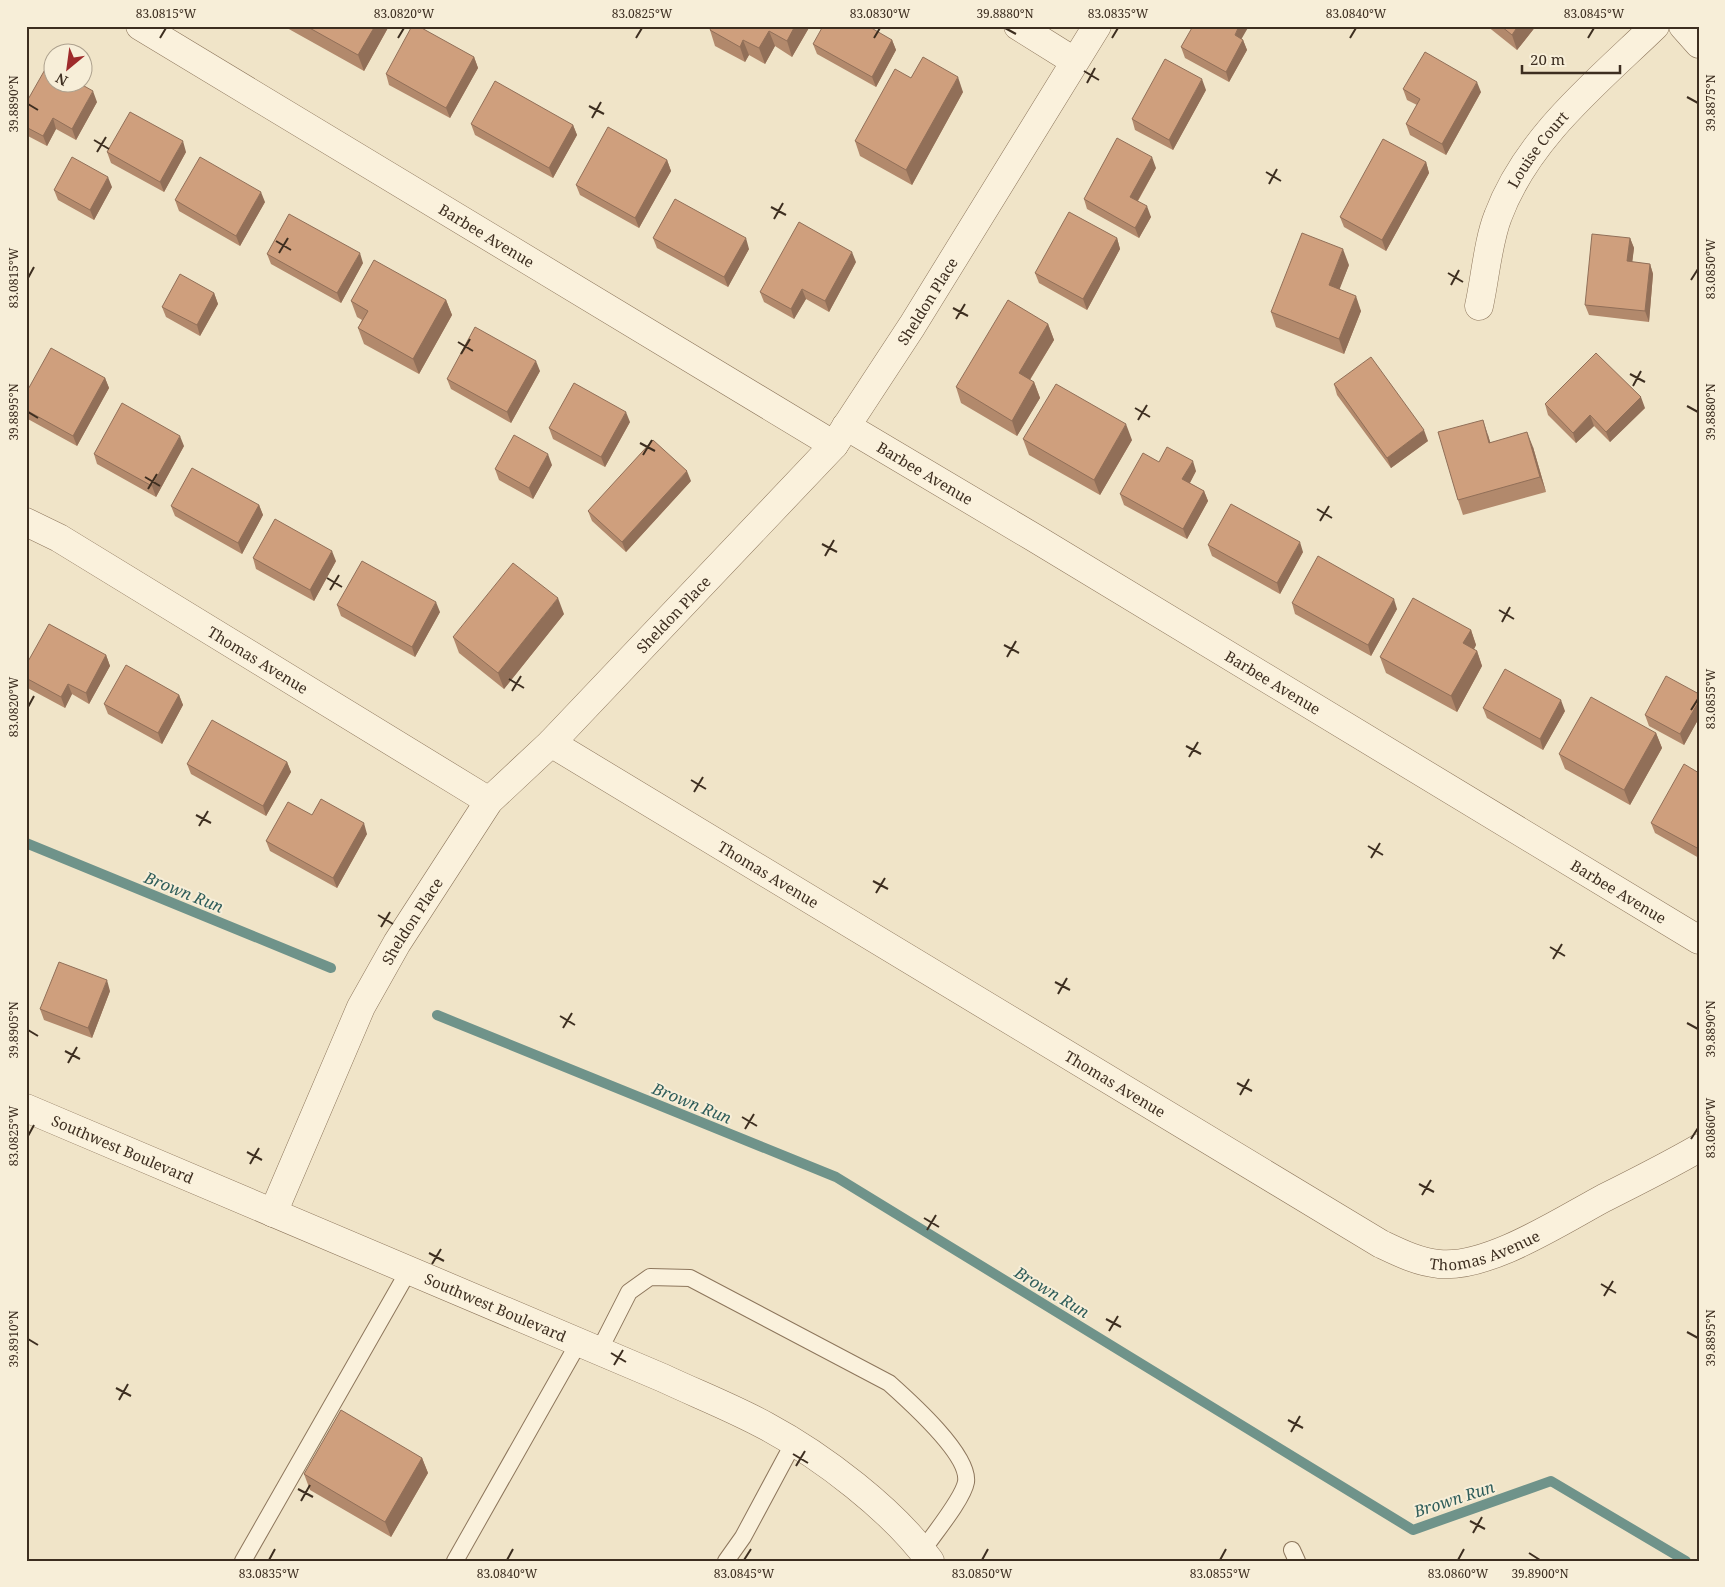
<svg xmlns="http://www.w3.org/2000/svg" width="1725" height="1587" viewBox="0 0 1725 1587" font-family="'Noto Serif',serif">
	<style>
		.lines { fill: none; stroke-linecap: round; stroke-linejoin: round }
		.stream { stroke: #6f938a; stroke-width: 10 }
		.service-casing { stroke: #8d765c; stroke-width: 18 }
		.minor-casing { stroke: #8d765c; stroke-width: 29 }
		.tertiary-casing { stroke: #8d765c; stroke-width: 29 }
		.service { stroke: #faf1dc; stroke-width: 16 }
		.minor { stroke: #faf1dc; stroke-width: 28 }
		.tertiary { stroke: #faf1dc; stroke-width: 28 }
		.wall { fill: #b2896c }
		.shaded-wall { fill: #916f58 }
		.building { fill: #cf9f7d; stroke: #916f58 }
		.ticks { fill: none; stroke: #3d2e20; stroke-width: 2 }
		.labels { text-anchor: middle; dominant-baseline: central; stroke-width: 4; stroke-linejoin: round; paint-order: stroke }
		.street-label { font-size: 15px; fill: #3d2e20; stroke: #f7eed8 }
		.water-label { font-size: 16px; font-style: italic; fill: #2f5d5a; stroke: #f7eed8 }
		.neatline { fill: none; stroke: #3d2e20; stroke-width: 2 }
		.ticks-label { font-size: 12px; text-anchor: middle; fill: #3d2e20 }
	</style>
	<rect width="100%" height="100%" fill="#f0e4c8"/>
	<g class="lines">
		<path class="stream" d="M26,843L331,968
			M437,1015L836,1177L1413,1530L1551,1481L1686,1561"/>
		<defs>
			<path id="service" d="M599,1351L629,1292L650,1277L690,1278L889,1383C908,1400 970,1455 966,1482C963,1499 933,1535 923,1550
				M1292,1550L1297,1561
				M243,1561L409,1270
				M455,1561L579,1342
				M726,1561L743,1537L794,1442"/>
			<g id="minor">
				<path id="s1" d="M140,26L834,445"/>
				<path d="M1018,26L1074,61"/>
				<path d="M1683,26L1699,44"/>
				<path id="s2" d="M1479,306C1485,279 1488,241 1498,216C1527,138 1596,83 1655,26"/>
				<path id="s3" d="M846,426L1033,537L1699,940"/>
				<path id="s4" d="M26,522L59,538L489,801"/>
				<path id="s5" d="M551,743L1381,1244C1400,1253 1418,1262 1439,1264C1488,1269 1561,1221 1604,1198C1636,1182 1668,1166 1699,1148"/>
				<path id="s6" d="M273,1213L361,1007L397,943L489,801L551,743L834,445L912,326L1097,26"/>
			</g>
			<g id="tertiary">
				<path id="s7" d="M26,1108L663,1378C697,1394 733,1408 766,1426C822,1456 893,1510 930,1561"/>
			</g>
		</defs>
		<use href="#service" class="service-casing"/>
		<use href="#minor" class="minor-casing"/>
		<use href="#tertiary" class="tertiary-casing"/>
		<use href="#service" class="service"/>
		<use href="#minor" class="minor"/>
		<use href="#tertiary" class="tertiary"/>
	</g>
	<path class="wall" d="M286,26H389L364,71L287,28Z
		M810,26L792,57L775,46L765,64L749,55L745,62L715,46L710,30Z
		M1487,26H1536L1517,50Z
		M892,40L896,50L876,87L817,54L813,44Z
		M1243,40L1247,50L1229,82L1185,58L1181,47Z
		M474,57L478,68L450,118L389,85L386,74Z
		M911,78L963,92L912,185L860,156L855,141Z
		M1403,89L1481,92L1446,155L1410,135L1406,124L1417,105L1407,100Z
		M1206,90L1173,150L1135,130L1132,119Z
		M97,102L76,140L56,129L47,146L26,135V103Z
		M471,124L573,125L577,135L553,178L475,135Z
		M107,152H186L164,192L111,163Z
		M667,160L671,171L639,228L580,195L576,185Z
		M1426,162L1429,173L1386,251L1344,227L1340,217Z
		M1156,168L1138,201L1151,217L1139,238L1087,209L1084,199Z
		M112,187L94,220L58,200L54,190Z
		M175,200L265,202L240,246L179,211Z
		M653,238L749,249L728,287L657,248Z
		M1117,238L1120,249L1087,310L1039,283L1035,273Z
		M1630,238L1634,248L1632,262L1650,264L1653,274L1649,322L1589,315L1585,305Z
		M267,254L363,263L341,303L271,264Z
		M856,262L829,312L806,299L794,319L764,302L760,292Z
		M1349,265L1339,289L1361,311L1344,354L1276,327L1271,312Z
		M214,293L218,304L200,336L166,317L162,307Z
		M446,300L452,315L419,374L364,344L358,328L362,320L357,317L351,301Z
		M1048,324L1054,340L1030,380L1034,382L1040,398L1017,436L961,403L956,387Z
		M540,371L511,423L451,389L447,379Z
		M105,378L109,388L77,446L26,418V393Z
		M1334,384L1428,441L1391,468L1337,395Z
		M1545,404L1645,408L1610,442L1594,426L1576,443L1548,415Z
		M630,422L605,467L553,439L549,428Z
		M1488,435L1490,442L1533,447L1546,492L1463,515L1458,500Z
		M1023,439L1132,440L1100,495L1029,455Z
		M184,446L156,497L97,464L94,454Z
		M1159,462L1196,471L1190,483L1204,491L1208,501L1187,539L1124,505L1120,494Z
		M552,465L533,499L499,480L495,469Z
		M691,481L626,552L592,521L588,511Z
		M259,505L263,515L242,554L175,516L171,506Z
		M1208,545L1303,552L1280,594L1212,556Z
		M253,558L336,561L314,601L256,569Z
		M1292,603L1397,609L1371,656L1295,614Z
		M337,605L440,612L415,657L341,616Z
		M564,614L504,689L459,653L453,637Z
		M1471,630L1476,645L1474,649L1477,651L1482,666L1457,712L1386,673L1380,657Z
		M106,655L110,666L89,704L72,694L65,708L26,687V665Z
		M1699,694V718L1684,745L1649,726L1645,715Z
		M179,695L183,705L162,744L108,714L104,704Z
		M1483,708L1565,711L1543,750L1487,718Z
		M1656,733L1662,748L1630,805L1565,769L1559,754Z
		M287,762L291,772L266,816L191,774L187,764Z
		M1699,773V858L1655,833L1651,823Z
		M312,815L367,834L337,888L270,851L266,841Z
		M110,991L92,1038L44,1020L40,1009Z
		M422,1458L428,1473L391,1537L310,1490L304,1474Z"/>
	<path class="shaded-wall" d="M375,26H389L364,71L358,55Z
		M795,26H810L792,57L787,41Z
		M1239,26H1249L1238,45L1235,35Z
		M1518,26H1536L1517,50L1512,35Z
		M769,31L775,46L765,64L759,48Z
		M743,40L749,55L745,62L740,47Z
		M892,40L896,50L876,87L872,77Z
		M1243,40L1247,50L1229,82L1226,72Z
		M474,57L478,68L450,118L446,108Z
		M958,77L963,92L912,185L906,170Z
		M1202,79L1206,90L1173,150L1169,140Z
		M1477,82L1481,92L1446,155L1442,144Z
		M93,91L97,102L76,140L72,129Z
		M53,118L56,129L47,146L43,136Z
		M573,125L577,135L553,178L549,168Z
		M183,141L186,152L164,192L160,182Z
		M1152,157L1156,168L1134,207L1130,197Z
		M667,160L671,171L639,228L635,218Z
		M1426,162L1429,173L1386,251L1382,240Z
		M108,177L112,187L94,220L90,210Z
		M261,192L265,202L240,246L236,236Z
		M1147,206L1151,217L1139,238L1135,228Z
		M746,238L749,249L728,287L724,277Z
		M1117,238L1120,249L1087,310L1083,299Z
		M1630,238L1634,248L1631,272L1627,261Z
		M1343,249L1349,265L1335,301L1329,285Z
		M852,252L856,262L829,312L825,301Z
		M360,253L363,263L341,303L337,293Z
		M1650,264L1653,274L1649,322L1645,311Z
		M802,289L806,299L794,319L791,309Z
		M214,293L218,304L200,336L197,325Z
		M1356,296L1361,311L1344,354L1339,339Z
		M446,300L452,315L419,374L413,359Z
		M1048,324L1054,340L1024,389L1019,373Z
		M536,361L540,371L511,423L507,412Z
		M105,378L109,388L77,446L73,436Z
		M1034,382L1040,398L1017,436L1012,421Z
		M1641,397L1645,408L1610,442L1606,432Z
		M626,412L630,422L605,467L601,457Z
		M1590,415L1594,426L1576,443L1573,433Z
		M1483,420L1488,435L1495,458L1489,443Z
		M1126,424L1132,440L1100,495L1094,480Z
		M1424,430L1428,441L1391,468L1387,458Z
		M1527,432L1533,447L1546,492L1540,477Z
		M180,436L184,446L156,497L152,486Z
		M548,454L552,465L533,499L529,488Z
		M1193,461L1196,471L1186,490L1182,479Z
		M687,471L691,481L626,552L622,542Z
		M1204,491L1208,501L1187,539L1183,529Z
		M259,505L263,515L242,554L238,543Z
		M1300,542L1303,552L1280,594L1277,583Z
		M332,551L336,561L314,601L310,590Z
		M558,598L564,614L504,689L498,673Z
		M1394,599L1397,609L1371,656L1368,645Z
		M436,602L440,612L415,657L412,647Z
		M1471,630L1476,645L1469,659L1463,643Z
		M1477,651L1482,666L1457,712L1451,696Z
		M106,655L110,666L89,704L86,693Z
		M68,684L72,694L65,708L61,697Z
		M179,695L183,705L162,744L158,733Z
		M1561,700L1565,711L1543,750L1540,739Z
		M1699,701V718L1684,745L1680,734Z
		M1656,733L1662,748L1630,805L1624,790Z
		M287,762L291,772L266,816L263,806Z
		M364,823L367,834L337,888L333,878Z
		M107,980L110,991L92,1038L88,1028Z
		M422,1458L428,1473L391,1537L385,1522Z"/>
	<path class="building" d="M306,26H375L358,55Z
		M412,26H418L474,57L446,108L386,74Z
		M712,26H795L787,41L769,31L759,48L743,40L740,47L710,30Z
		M823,26H868L892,40L872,77L813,44Z
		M1193,26H1239L1235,35L1243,40L1226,72L1181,47Z
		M1501,26H1518L1512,35Z
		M1425,52L1477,82L1442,144L1406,124L1420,99L1403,89Z
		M923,57L958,77L906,170L855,141L895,69L911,78Z
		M1165,59L1202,79L1169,140L1132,119Z
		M47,66L52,69V82H77L93,91L72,129L53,118L43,136L26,127V103Z
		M495,81L573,125L549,168L471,124Z
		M130,112L183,141L160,182L107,152Z
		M608,127L667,160L635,218L576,185Z
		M1117,138L1152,157L1130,197L1147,206L1135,228L1084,199Z
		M1383,139L1426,162L1382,240L1340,217Z
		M72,157L108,177L90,210L54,190Z
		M200,157L261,192L236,236L175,200Z
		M675,199L746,238L724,277L653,238Z
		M1069,212L1117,238L1083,299L1035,273Z
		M289,214L360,253L337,293L267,254Z
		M799,222L852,252L825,301L802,289L791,309L760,292Z
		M1302,233L1343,249L1329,285L1356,296L1339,339L1271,312Z
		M1592,234L1630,238L1627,261L1650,264L1645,311L1585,305Z
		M374,260L446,300L413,359L358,328L368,311L351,301Z
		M180,274L214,293L197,325L162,307Z
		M1008,300L1048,324L1019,373L1034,382L1012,421L956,387Z
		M475,327L536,361L507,412L447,379Z
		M51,348L105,378L73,436L26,410V393Z
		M1596,353L1641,397L1606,432L1590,415L1573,433L1545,404Z
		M1371,357L1424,430L1387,458L1334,384Z
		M574,383L626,412L601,457L549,428Z
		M1056,384L1126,424L1094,480L1023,439Z
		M122,403L180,436L152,486L94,454Z
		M1483,420L1489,443L1527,432L1540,477L1458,500L1438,432Z
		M514,435L548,454L529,488L495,469Z
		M653,440L687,471L622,542L588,511Z
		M1167,447L1193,461L1182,479L1204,491L1183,529L1120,494L1143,453L1159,462Z
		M192,468L259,505L238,543L171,506Z
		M1231,504L1300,542L1277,583L1208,545Z
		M275,519L332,551L310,590L253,558Z
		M1318,556L1394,599L1368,645L1292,603Z
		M362,561L436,602L412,647L337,605Z
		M513,563L558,598L498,673L453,637Z
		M1413,598L1471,630L1463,643L1477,651L1451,696L1380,657Z
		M49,624L106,655L86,693L68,684L61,697L26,678V665Z
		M126,665L179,695L158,733L104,704Z
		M1505,669L1561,700L1540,739L1483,708Z
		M1666,676L1699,694V701L1680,734L1645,715Z
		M1591,697L1656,733L1624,790L1559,754Z
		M212,720L287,762L263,806L187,764Z
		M1684,764L1699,773V849L1651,823Z
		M321,799L364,823L333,878L266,841L288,802L312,815Z
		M59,962L107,980L88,1028L40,1009Z
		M341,1410L422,1458L385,1522L304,1474Z"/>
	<path class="ticks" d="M1005,28L1016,34M160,38L166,28M398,38L404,28M636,38L642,28M874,38L880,28M1112,38L1118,28M1350,38L1356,28M1588,38L1594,28M1084,71L1099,80M1087,83L1095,68M1687,97L1698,103M28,104L38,110M589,106L604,114M592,118L601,102M94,140L109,149M97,152L106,137M1266,172L1281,181M1269,184L1277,169M771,207L786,215M774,219L783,203M276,241L291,250M279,253L288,238M1448,273L1463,282M28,278L34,267M1691,280L1698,269M1451,285L1459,270M953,308L968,316M956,319L965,304M458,342L473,351M461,354L470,339M1630,374L1645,382M1633,386L1641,371M1687,406L1698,412M1135,408L1150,417M28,412L38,418M1138,420L1147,405M640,443L655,451M643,455L652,440M145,477L160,486M148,489L157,474M1317,509L1332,518M1320,521L1329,506M822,544L837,552M825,556L834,540M327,578L342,587M330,590L339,575M1499,610L1514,619M1502,622L1510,607M1004,645L1019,653M1007,657L1016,641M509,679L524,688M512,691L521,676M28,707L34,696M1691,710L1698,699M1186,746L1201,754M1189,757L1198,742M691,780L706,789M694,792L703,777M196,815L211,823M199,826L208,811M1368,846L1383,855M1371,858L1380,843M873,881L888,889M876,893L885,878M378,915L393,924M381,927L390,912M1550,947L1565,956M1553,959L1562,944M1055,982L1070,990M1058,994L1067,978M560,1016L575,1025M1687,1023L1698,1029M563,1028L572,1013M28,1030L38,1036M65,1051L80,1059M68,1063L77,1047M1237,1083L1252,1091M1240,1095L1249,1079M742,1117L757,1126M745,1129L754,1114M28,1136L34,1125M1691,1139L1698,1128M247,1152L262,1160M250,1164L259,1148M1419,1184L1434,1192M1422,1195L1431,1180M924,1218L939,1227M927,1230L936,1215M429,1253L444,1261M432,1264L441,1249M1601,1284L1616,1293M1604,1296L1613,1281M1106,1319L1121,1327M1109,1331L1118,1316M1687,1332L1698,1338M28,1339L38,1345M611,1353L626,1362M614,1365L623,1350M116,1388L131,1396M119,1400L128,1384M1288,1420L1303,1428M1291,1432L1300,1416M793,1454L808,1463M796,1466L805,1451M298,1489L313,1497M301,1501L310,1485M1470,1521L1485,1529M1473,1533L1482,1517M1529,1553L1540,1560M269,1560L275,1549M507,1560L513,1549M744,1560L751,1549M982,1560L988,1549M1220,1560L1226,1549M1458,1560L1464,1549"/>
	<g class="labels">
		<g class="street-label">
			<text stroke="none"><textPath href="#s2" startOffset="170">Louise Court</textPath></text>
			<text stroke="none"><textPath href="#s1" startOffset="405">Barbee Avenue</textPath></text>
			<text stroke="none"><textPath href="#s6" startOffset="1134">Sheldon Place</textPath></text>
			<text stroke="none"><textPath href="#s3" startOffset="92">Barbee Avenue</textPath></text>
			<text stroke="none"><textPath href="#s6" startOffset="729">Sheldon Place</textPath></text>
			<text stroke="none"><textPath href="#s4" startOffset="270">Thomas Avenue</textPath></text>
			<text stroke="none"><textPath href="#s3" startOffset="498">Barbee Avenue</textPath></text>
			<text stroke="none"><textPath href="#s5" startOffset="254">Thomas Avenue</textPath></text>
			<text stroke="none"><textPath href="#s3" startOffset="902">Barbee Avenue</textPath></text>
			<text stroke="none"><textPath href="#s6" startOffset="324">Sheldon Place</textPath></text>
			<text stroke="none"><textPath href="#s5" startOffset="659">Thomas Avenue</textPath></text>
			<text stroke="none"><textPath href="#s7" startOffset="105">Southwest Boulevard</textPath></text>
			<text stroke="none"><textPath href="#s5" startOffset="1079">Thomas Avenue</textPath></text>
			<text stroke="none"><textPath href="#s7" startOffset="510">Southwest Boulevard</textPath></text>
		</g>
		<g class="water-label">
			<text transform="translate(184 892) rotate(22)">Brown Run</text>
			<text transform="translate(692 1103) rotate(22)">Brown Run</text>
			<text transform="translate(1052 1292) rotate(31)">Brown Run</text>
			<text transform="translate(1454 1499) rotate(-18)">Brown Run</text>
		</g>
	</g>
	<rect width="1725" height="1587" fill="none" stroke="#f7eed8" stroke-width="55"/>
	<g transform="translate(68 68) rotate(209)"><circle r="24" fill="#f7eed8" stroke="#ada18e"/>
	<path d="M0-4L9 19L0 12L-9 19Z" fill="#9e2a2b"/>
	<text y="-8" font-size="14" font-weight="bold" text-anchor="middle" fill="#3d2e20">N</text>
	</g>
	<path d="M1522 65v8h98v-8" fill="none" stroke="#3d2e20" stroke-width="2.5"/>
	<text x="1530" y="65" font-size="15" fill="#3d2e20" stroke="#f7eed8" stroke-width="4" paint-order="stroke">20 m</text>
	<rect x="28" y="28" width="1670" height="1532" class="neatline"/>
	<g class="ticks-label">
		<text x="166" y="18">83.0815°W</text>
		<text x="404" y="18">83.0820°W</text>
		<text x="642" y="18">83.0825°W</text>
		<text x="880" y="18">83.0830°W</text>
		<text x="1005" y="18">39.8880°N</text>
		<text x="1118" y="18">83.0835°W</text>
		<text x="1356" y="18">83.0840°W</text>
		<text x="1594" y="18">83.0845°W</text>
		<text transform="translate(1711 103) rotate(-90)" y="4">39.8875°N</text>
		<text transform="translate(14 104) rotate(-90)" y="4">39.8890°N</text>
		<text transform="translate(1711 269) rotate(-90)" y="4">83.0850°W</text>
		<text transform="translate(14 278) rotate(-90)" y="4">83.0815°W</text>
		<text transform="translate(1711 412) rotate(-90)" y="4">39.8880°N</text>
		<text transform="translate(14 412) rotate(-90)" y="4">39.8895°N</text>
		<text transform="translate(1711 699) rotate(-90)" y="4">83.0855°W</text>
		<text transform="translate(14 707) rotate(-90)" y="4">83.0820°W</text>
		<text transform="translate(1711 1029) rotate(-90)" y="4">39.8890°N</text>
		<text transform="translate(14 1030) rotate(-90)" y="4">39.8905°N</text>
		<text transform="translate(1711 1128) rotate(-90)" y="4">83.0860°W</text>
		<text transform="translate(14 1136) rotate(-90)" y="4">83.0825°W</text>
		<text transform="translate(1711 1338) rotate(-90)" y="4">39.8895°N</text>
		<text transform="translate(14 1339) rotate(-90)" y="4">39.8910°N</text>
		<text x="269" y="1578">83.0835°W</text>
		<text x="507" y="1578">83.0840°W</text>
		<text x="744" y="1578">83.0845°W</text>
		<text x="982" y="1578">83.0850°W</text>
		<text x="1220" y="1578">83.0855°W</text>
		<text x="1458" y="1578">83.0860°W</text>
		<text x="1540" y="1578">39.8900°N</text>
	</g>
</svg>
